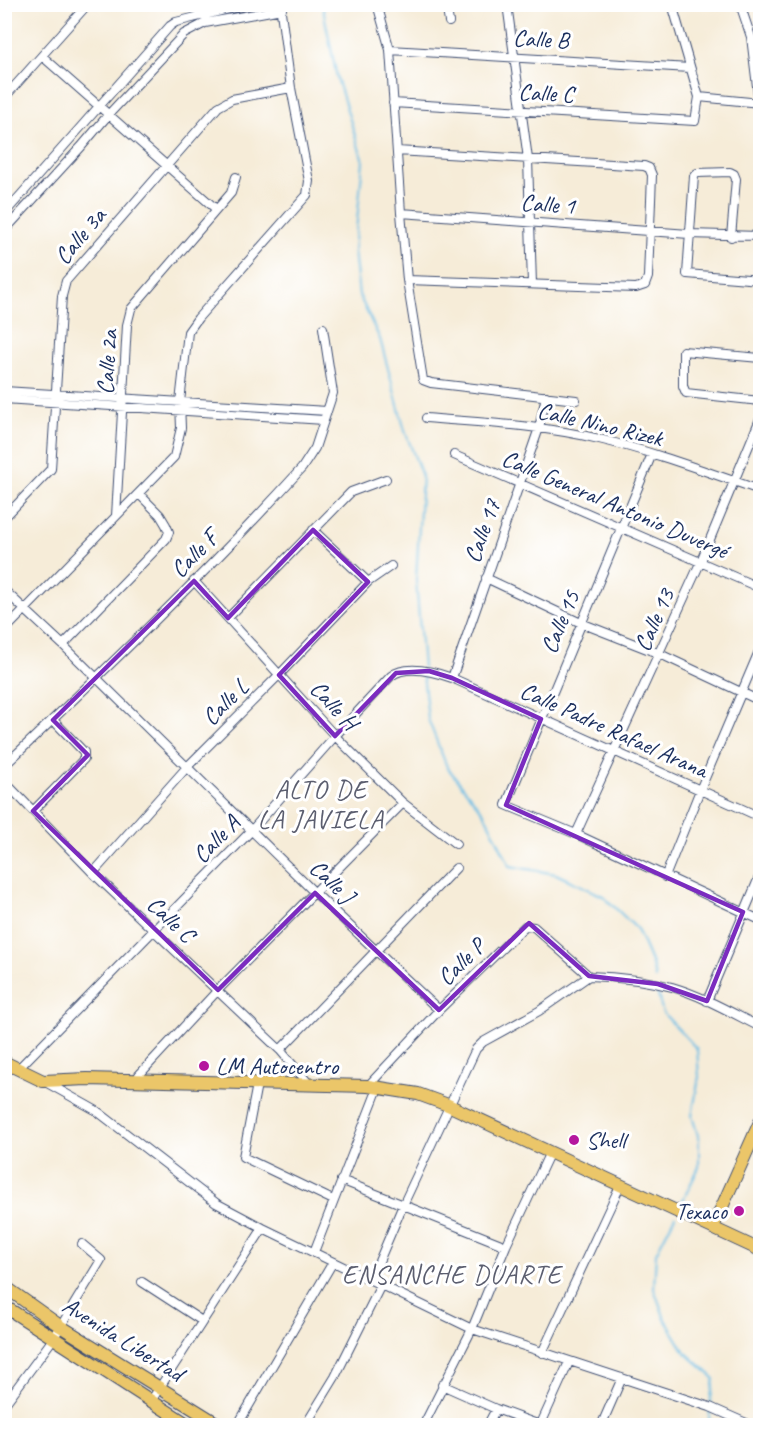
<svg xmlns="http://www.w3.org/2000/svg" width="765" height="1430" viewBox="0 0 765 1430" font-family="Caveat,sans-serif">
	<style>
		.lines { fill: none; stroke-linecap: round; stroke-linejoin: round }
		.stream { stroke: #69bde5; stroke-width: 2 }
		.minor-casing { stroke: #3c4b70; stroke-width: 10 }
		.primary-casing { stroke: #3c4b70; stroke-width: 14 }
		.minor { stroke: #fff; stroke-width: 8 }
		.primary { stroke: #ebc669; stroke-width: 12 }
		.marked { fill: none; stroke: #7b2cbf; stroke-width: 4.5; stroke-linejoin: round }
		.poi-dot { fill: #b5179e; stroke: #fff; stroke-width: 2 }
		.labels { text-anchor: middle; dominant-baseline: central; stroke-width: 6; stroke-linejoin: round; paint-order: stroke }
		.street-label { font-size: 24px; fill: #1b2f5e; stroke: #fff }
		.poi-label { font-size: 24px; fill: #1b2f5e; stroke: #fff; text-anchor: start }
		.neighbourhood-label { font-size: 26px; letter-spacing: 1.5px; fill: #5b5e6f; stroke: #fff }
	</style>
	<rect width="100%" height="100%" fill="#fff"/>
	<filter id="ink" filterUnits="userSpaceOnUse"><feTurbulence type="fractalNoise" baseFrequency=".0167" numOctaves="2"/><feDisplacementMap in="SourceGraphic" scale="12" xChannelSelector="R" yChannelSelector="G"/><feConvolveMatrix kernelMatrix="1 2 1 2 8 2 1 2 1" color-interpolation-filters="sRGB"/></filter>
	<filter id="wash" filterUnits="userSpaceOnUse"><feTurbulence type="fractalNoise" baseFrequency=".008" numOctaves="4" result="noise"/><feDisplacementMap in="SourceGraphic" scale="24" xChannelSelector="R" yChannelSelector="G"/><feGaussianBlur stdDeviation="1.35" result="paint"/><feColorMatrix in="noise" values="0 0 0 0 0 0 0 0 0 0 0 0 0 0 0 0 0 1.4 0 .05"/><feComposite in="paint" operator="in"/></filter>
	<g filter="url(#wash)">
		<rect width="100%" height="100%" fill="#f6ecd8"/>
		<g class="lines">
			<path class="stream" d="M322,4L337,78L363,161L354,251L359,295L380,339L405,431L422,476L416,580L423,668
				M423,674L428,719L447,767L484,813L510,866L556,874L603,896L637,929L652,964L655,978
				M657,992L663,1013L697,1049L699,1077L692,1116L699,1139V1167L679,1208
				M675,1216L656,1253L654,1289L665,1319L685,1352L714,1378L710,1404
				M710,1410L709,1420L713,1426"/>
		</g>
	</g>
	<g filter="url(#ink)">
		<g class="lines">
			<defs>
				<path id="minor" d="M377,4L390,50L401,213
					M446,4L449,22
					M507,4L528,159L532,284
					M740,4L751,37L759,103
					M390,50L690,68
					M42,56L216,209
					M699,97L760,103
					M4,98L88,4
					M393,103L695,121L699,97L672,4
					M397,151L644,166L649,168L652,175L648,277L645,285L636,288L407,280
					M4,214L170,26L176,22L249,4
					M4,231L81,147L109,114L184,34L205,23L282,9
					M731,237L736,179L734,174L730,172L697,173L694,176L687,274L760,280
					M760,358L683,351V386L686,393L760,401
					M4,391L327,411
					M4,399L324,420
					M576,400L431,383L423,380L407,280L401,213L689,234L760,236
					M426,418C484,423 542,425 599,439C654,452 707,472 760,490
					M652,454L506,805L576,834L760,920
					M454,455L760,588
					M116,516L127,325L131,309L231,193L236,177
					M4,518L51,469L62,296L66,281L218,107L232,99L291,88
					M313,530L368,582
					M486,578L581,623L660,654L760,701
					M194,581L335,736L403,803L456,844
					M4,590L63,645L315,893L439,1010
					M228,618L351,492L386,479
					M4,631L174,457L181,428L180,402L188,332L198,318L307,195L309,181L291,88L280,4
					M63,645L166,539L169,532L166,525L160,515L139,494
					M452,678L539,428L546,396
					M4,766C106,669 208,572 302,468L315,448L333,393L323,328
					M4,781L93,873L280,1050L310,1085
					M33,811L84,759V752L53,720
					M576,834L701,561L760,419
					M93,873L187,767L279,675L368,582L391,566
					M665,877L700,790L760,649
					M589,976C616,977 645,980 672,987C703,996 732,1013 760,1027
					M707,1001L760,875
					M280,1050L456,868
					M19,1068L251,831L335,736L391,676C407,664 435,672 452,678L760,817
					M136,1081L139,1075L218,990L403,803
					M47,1083L97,1111L216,1203L263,1228L472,1329L710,1407L753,1426
					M257,1084L243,1157L333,1200
					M368,1086L439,1010L525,926L534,927L589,976
					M341,1180L506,1246
					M314,1252L378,1088
					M371,1280L403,1205L476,1049L483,1042L539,1011L589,976
					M142,1282L202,1321
					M542,1353L620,1186
					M442,1385L496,1409L540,1425
					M151,1401L263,1228
					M4,1405L53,1339L101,1260L82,1244
					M237,1426L333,1262
					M305,1426L335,1377L381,1285
					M423,1426L472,1329L506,1246L550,1152
					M487,1426L496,1409
					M540,1426L569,1362
					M601,1426L622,1378"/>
				<path id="primary" d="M4,1062L43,1081L87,1079L368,1086L418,1094L448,1105L760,1250
					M713,1227L760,1122
					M4,1286L60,1326L221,1426
					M4,1306L190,1426"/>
			</defs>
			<use href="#minor" class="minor-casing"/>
			<use href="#primary" class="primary-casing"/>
			<use href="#minor" class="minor"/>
			<use href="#primary" class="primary"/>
		</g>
	</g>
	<path class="marked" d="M313,530L368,582L279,675L335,736L396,673L429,671L452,678L541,719L506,805L743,912L707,1001L658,984L589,976L529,923L439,1010L315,893L218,990L33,811L88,755L53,720L194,581L228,618Z"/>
	<g class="poi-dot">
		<circle cx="204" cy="1066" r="6"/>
		<circle cx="574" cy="1140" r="6"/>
		<circle cx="739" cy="1211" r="6"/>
	</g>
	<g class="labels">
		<g class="street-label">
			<text transform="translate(541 39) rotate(3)">Calle B</text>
			<text transform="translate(546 93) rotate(3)">Calle C</text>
			<text transform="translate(548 204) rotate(4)">Calle 1</text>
			<text transform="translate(80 236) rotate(-50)">Calle 3a</text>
			<text transform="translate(107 362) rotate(-86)">Calle 2a</text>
			<text transform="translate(600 424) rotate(13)">Calle Nino Rizek</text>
			<text transform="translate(615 504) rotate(23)">Calle General Antonio Duvergé</text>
			<text transform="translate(482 531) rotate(-70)">Calle 17</text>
			<text transform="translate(194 554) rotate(-45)">Calle F</text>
			<text transform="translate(654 620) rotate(-66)">Calle 13</text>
			<text transform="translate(560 622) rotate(-67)">Calle 15</text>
			<text transform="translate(225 702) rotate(-45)">Calle L</text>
			<text transform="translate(334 705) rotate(47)">Calle H</text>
			<text transform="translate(614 730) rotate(24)">Calle Padre Rafael Arana</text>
			<text transform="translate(216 839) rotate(-46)">Calle A</text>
			<text transform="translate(332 881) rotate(43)">Calle J</text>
			<text transform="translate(171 919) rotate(43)">Calle C</text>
			<text transform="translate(461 962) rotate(-44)">Calle P</text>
			<text transform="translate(123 1339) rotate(32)">Avenida Libertad</text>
		</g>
		<g class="poi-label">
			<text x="216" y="1066">LM Autocentro</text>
			<text x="586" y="1140">Shell</text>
			<text x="727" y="1211" text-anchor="end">Texaco</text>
		</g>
		<g class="neighbourhood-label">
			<text x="321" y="789">ALTO DE<tspan x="321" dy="30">LA JAVIELA</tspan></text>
			<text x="452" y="1274">ENSANCHE DUARTE</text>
		</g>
	</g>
	<rect width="765" height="1430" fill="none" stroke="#fff" stroke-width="24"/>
</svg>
